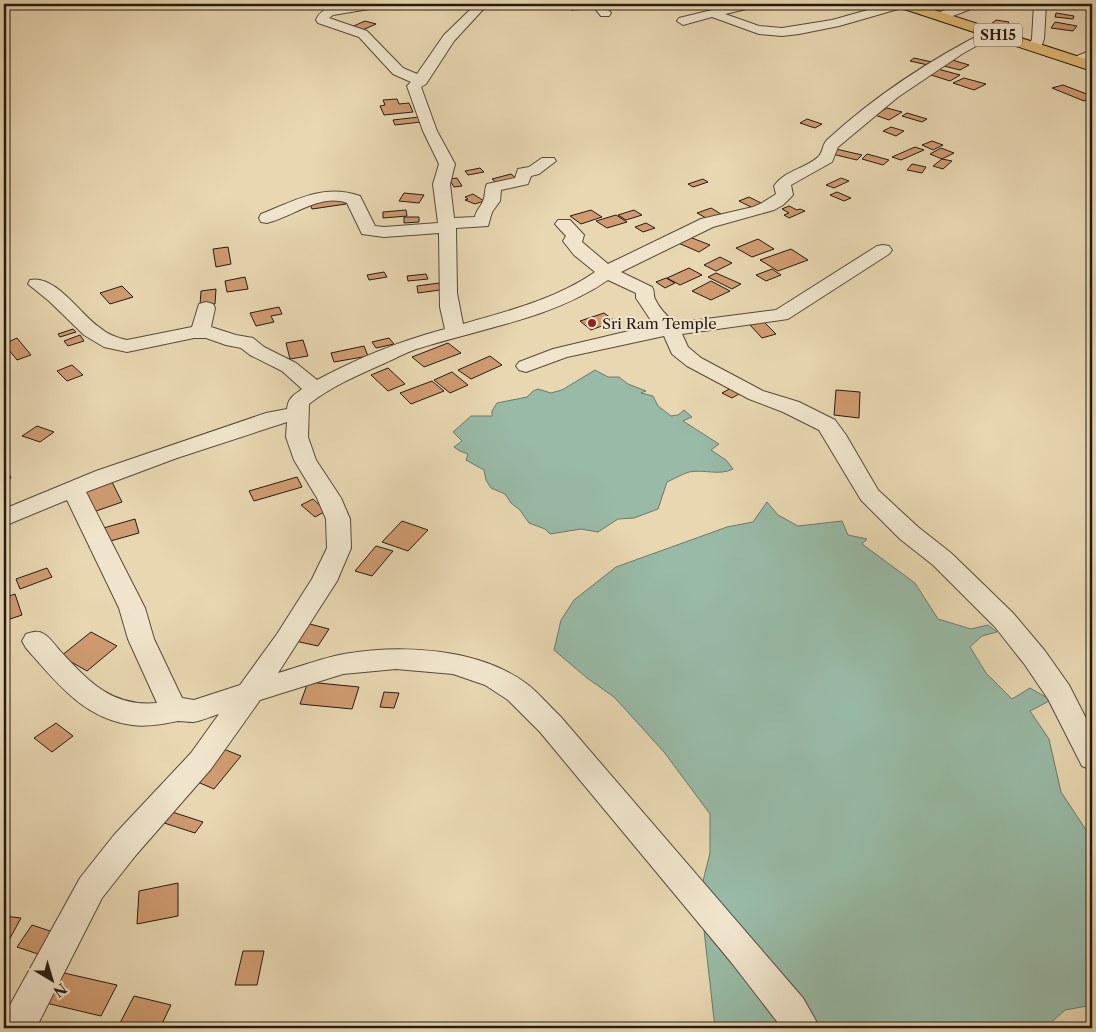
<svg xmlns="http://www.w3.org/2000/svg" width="1096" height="1032" viewBox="0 0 1096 1032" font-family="'Libre Caslon Text',serif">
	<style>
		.water { fill: #98baa6; stroke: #6a7a6b }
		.building { fill: #d09b71; stroke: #241b13 }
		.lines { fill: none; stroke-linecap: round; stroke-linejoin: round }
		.street-casing { stroke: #554a3a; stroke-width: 2 }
		.primary-casing { stroke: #241b13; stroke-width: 2 }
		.street { fill: #f0e5cc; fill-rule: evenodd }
		.primary { fill: #e4bc78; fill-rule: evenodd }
		.poi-dot { fill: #8f2418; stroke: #f0e5cc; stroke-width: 2 }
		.labels { text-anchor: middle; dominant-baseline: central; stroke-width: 4; stroke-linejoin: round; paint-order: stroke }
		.shield { fill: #f0e5cc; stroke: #61584a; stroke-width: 1 }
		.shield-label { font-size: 14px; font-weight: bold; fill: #241b13 }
		.poi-label { font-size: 15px; fill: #241b13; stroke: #f0e5cc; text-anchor: start }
	</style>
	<rect width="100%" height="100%" fill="#e8d7b1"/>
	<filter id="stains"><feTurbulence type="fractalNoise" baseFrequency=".004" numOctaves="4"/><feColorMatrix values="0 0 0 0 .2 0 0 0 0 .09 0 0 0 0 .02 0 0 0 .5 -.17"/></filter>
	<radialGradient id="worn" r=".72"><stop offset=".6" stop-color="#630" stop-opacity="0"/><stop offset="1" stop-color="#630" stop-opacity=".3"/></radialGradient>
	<path class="water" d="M595,370L608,377H619L628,384L646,391L641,393L653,396L658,406L671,416L678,415L684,410L692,417L683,421L719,444L711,450L726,460L733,469C719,476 705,469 689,472C682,474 674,479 667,482L658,509L634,518L618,519L598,532L581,529L550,534L545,529L529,523L520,510L511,503L505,494L491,488L486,480L484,470L466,460L468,454L460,451L454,447L462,441L453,432L471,416H492V411L497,403L527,397L533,391L538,389L551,393L562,390Z
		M767,502L778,515L798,526L842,521L848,535L867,539L862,544L915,583L938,619L971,629L988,625L997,632L982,636L970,647L986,673L1012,699L1030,688L1051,700L1030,711L1049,739L1061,792L1092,839V1005L1065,1010L1045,1028H715L703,921L702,885L710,853V814L664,752L614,697L587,678L554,650L561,620L574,600L616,567L727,527L753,522Z"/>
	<path class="building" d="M942,4H947L959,8L949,11L934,6Z
		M1083,4H1092V11L1074,7Z
		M570,6H591L593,9L571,10Z
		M1056,13L1074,16L1073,19L1055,17Z
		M996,20L1009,22L1005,27L991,24Z
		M365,21L376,24L358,32L347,29Z
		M1055,22L1077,26L1073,31L1051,28Z
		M914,58L932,62L928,65L910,61Z
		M949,59L969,65L960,70L940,65Z
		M938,69L960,75L950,81L928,74Z
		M964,78L986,84L974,90L953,83Z
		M1063,85L1092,96V98L1084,101L1052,88Z
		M397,99L399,104L409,103L413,112L384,115L380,106L385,105L383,100Z
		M887,108L902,112L889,120L875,115Z
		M907,113L927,119L922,122L902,116Z
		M419,117L421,122L395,125L393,120Z
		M807,119L822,124L815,128L800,123Z
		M891,127L904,131L896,136L883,131Z
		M932,141L943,145L933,150L922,145Z
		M915,147L924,150L901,160L892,157Z
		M941,148L954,153L942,159L930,154Z
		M836,149L862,155L857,160L832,154Z
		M867,154L889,160L883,165L862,159Z
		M942,159L952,161L943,169L933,166Z
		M912,164L926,167L922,173L907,170Z
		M480,168L484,172L468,175L465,171Z
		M511,174L517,179L498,184L492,179Z
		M457,178L462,186L454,187L449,179Z
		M841,178L849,181L834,188L826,185Z
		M703,179L708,182L693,187L688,184Z
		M837,192L851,198L844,201L830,195Z
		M404,193L424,195L419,203L399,201Z
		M473,194L484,201L475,204L465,200L468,199L465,197Z
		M749,197L765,205L755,209L739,201Z
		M343,198L346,204L312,209L310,204Z
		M789,206L797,210L800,209L805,211L789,218L784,215L789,213L782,209Z
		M711,208L721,214L708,219L697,213Z
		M406,210L407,216L383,218V212Z
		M591,210L602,217L581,224L570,216Z
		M634,210L642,215L626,220L618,215Z
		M616,215L627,222L607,228L596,221Z
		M404,217H419V222L404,223Z
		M646,223L655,228L643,232L635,227Z
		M687,236L710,245L699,252L676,242Z
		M758,239L774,249L752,257L736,248Z
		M228,247L231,264L216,267L213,249Z
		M791,249L808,260L778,271L760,260Z
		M720,257L732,263L716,271L704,265Z
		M689,268L702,275L680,285L667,278Z
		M772,269L781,275L766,281L756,275Z
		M384,272L387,277L369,280L367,275Z
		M716,273L741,284L732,289L708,277Z
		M426,274L428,279L408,281L407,276Z
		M245,277L248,289L227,292L225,281Z
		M666,278L675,283L665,288L656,282Z
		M711,281L730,291L711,300L692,291Z
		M439,283L440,290L418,293L417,286Z
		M122,286L133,297L110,304L100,293Z
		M216,289L215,304L200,305L201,291Z
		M279,307L282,314L271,316L274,322L256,326L250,313Z
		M604,313L615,321L591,330L580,321Z
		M764,322L776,334L762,338L750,325Z
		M73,329L76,332L60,337L58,334Z
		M80,335L84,341L68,346L64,341Z
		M17,338L31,355L17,360L4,344Z
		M389,338L394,344L376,348L372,342Z
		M303,340L308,356L290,359L286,343Z
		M448,343L461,353L424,367L412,357Z
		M364,346L368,356L334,362L331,353Z
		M490,356L502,365L471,379L458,370Z
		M72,365L83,375L67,381L57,371Z
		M388,368L405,384L388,391L371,375Z
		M452,372L468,385L450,393L434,380Z
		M432,381L444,391L411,404L400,393Z
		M735,386L744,391L732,398L722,393Z
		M836,390L860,392L859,418L834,415Z
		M37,426L54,432L40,442L22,436Z
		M4,467H6L11,478L4,481Z
		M297,477L302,487L254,501L249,491Z
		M112,482L122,502L79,517L70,497Z
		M313,499L326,511L315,517L301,505Z
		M135,519L139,533L89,547L86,533Z
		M402,521L428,530L408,551L382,542Z
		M376,546L393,551L372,576L355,571Z
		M47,568L52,577L20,589L16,579Z
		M15,594L22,615L4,621V598Z
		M306,623L329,629L318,646L295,641Z
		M91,632L117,646L87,671L61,656Z
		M308,682L359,687L352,709L300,704Z
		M384,692L399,693L394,708L380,707Z
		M56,723L73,736L52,752L34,738Z
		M221,748L241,756L214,789L193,780Z
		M166,810L203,822L195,833L158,821Z
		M178,883V916L137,924L139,891Z
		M4,916L21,918L8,942H4Z
		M32,925L56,933L41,955L17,947Z
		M243,951H264L257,985H235Z
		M64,973L117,985L101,1016L46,1003Z
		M134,996L171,1005L160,1028H132L119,1025Z"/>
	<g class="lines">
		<defs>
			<path id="street" d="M356,4H381L375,8L333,15L329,18L367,31L403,68L417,74L444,35L476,4H488L454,41L426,84L421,87L437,131L455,164L450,184L454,218L475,217C476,210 481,207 483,201C486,195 484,189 487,184L515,178L518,169L529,167L542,158H554L556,161L539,174L531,176L528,184L501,190L500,201L492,212L488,226L456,228L457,293L463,324C508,311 556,299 595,272L574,255L563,241L566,236L555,224L558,220H570L584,235L582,242L608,264L701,219L753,207L762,203L776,194L774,186C785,170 805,169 818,157C823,153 822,145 827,140C875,96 931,59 989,30L993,29L999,33L962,54L898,97L838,147L832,162L791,185L793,195L783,205L774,210L713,227L621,272L652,287C655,292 653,295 655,299C659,308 668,317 675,323L776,310L877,246L883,245L889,246L892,250L889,254L788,319L682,334L688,347L701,358L763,391L799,402L835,420L846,435L878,490L918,527L951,553L1013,613L1045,651L1069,685L1092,730V770L1082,766L1048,699L1025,665L995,627L933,565L900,539L861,500L819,430L783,412L749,399L687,366L672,354L664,336L567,357L526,372L519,370L516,366L519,362L553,349L654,325L636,298V293L608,280C553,318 483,328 420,348C408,351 397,358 385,363C358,375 332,386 309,404L308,437L316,460L341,498L350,519L351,548L337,581L278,673C299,667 322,658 344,654C401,644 479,648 527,684C539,693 549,706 560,716L803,998L820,1028H782L731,962L540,732L508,700L485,685L453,674L396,669L343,674L260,700L211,769L136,855L102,898L36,1028H4V1016L80,878L114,835L191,753L219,714C211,716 202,721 193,722C188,722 183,721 178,721C163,724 148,727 132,725C84,719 56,682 26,648L22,641L26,634C32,632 38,630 44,634C51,638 57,648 63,654C90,683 113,707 157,703L128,639L119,608L67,500L4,526V509L96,471L266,413L287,409C288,398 294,395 302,389L282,371L250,355L241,348L226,345L206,338H194L127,352L104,347L84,335L49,301L28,284L30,280C55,274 81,315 99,327C107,334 117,338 127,340L192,327L199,304L206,302L213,304L215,308L211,327L236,335L253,338L264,347L296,363L317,380C358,358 400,341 445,329L440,307L439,233L384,237L362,234L347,203C320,193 293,217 267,223L261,222L259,218L261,214C295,201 323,183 360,196L375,226L384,227L438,223L433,184L439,164L423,131L407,86L411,82L393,74L359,37L318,23L316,20C322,5 341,6 356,4ZM287,422L286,437L294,460L317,498L326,519L327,548L312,579L277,634L240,685L194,700L182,698L154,639L145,608L86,492L177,458Z
				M591,4H603L611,13L609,16H601Z
				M737,4H757L755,7L725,14L759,26L782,28L832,20L889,4H907L905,7L839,26L799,34L782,36L759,34L712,17L683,25L677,21L679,18Z
				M962,4H978L976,7L945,19L941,20L935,16L937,13Z
				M1034,4H1046L1044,39L1040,50L1035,51L1028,47L1032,39Z
				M1092,50V59L1077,65L1070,61L1072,58Z"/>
			<path id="primary" d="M896,4H916L1092,61V71L898,7Z"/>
		</defs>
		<use href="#street" class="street-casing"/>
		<use href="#primary" class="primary-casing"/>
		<use href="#street" class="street"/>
		<use href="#primary" class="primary"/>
	</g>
	<circle class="poi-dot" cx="592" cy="323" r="5"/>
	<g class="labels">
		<rect class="shield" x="974" y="23.5" width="48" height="23" rx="4"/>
		<g class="shield-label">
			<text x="998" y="35">SH15</text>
		</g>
		<g class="poi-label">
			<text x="602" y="323">Sri Ram Temple</text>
		</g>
	</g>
	<rect width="1096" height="1032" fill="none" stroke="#e8d7b1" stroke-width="20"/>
	<rect x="5" y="5" width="1086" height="1022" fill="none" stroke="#241b13" stroke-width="2.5"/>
	<rect x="10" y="10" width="1076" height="1012" fill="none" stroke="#241b13"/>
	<g transform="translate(52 980) rotate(142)" stroke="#f0e5cc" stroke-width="4" paint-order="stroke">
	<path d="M0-4L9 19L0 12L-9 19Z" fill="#241b13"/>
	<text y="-8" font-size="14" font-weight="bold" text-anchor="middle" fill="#241b13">N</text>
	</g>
	<rect width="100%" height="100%" filter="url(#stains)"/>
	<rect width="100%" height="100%" fill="url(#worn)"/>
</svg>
